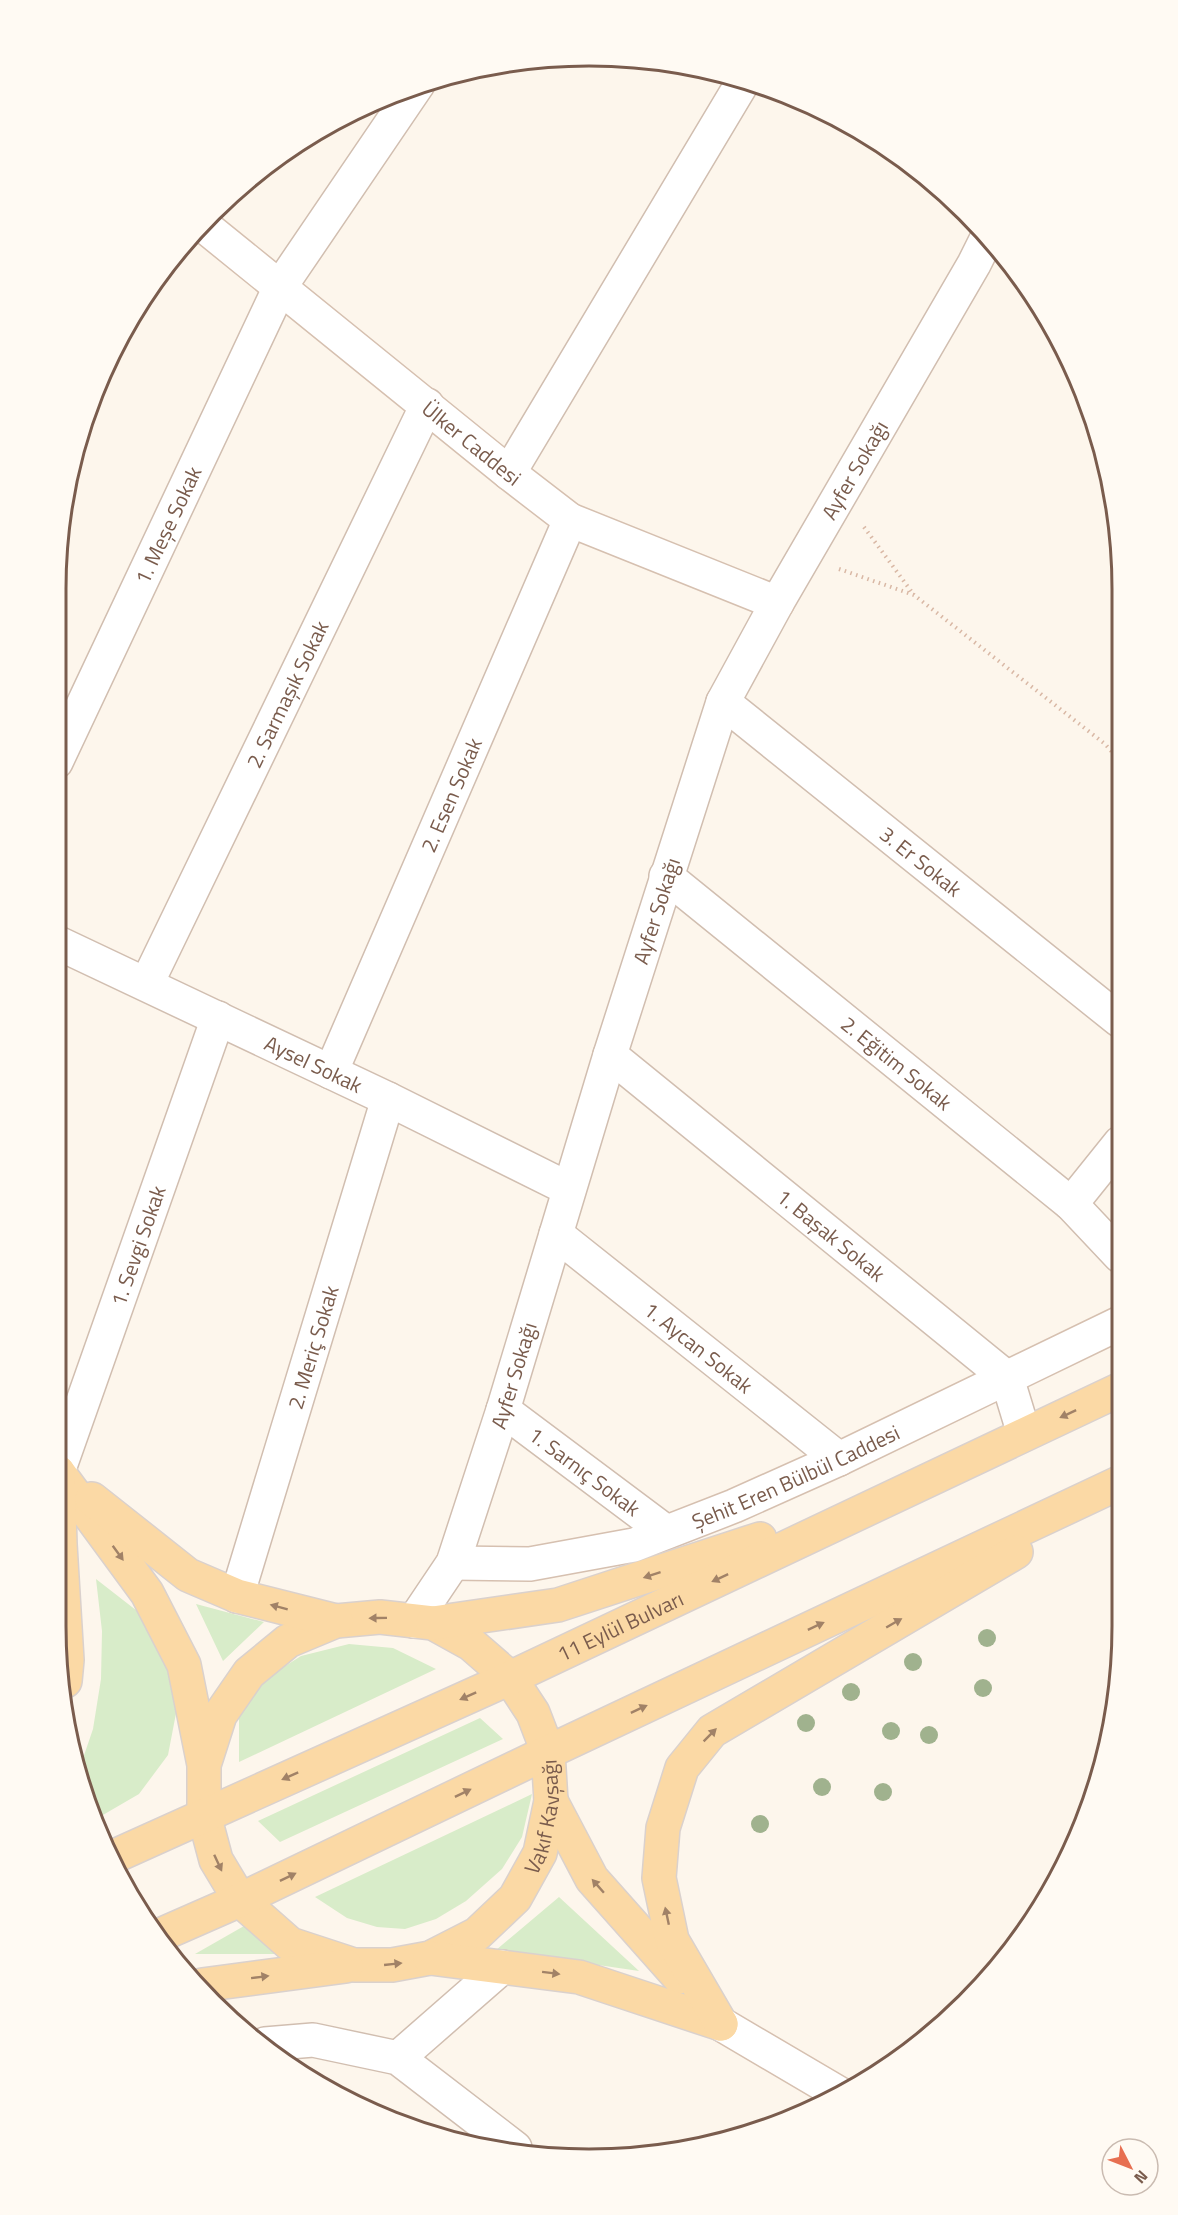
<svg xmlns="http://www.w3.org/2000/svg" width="1178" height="2215" viewBox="0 0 1178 2215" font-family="'Titillium Web',sans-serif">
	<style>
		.green { fill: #d8ecc9 }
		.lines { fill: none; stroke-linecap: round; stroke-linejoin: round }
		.minor-casing { stroke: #d1beb0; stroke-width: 36 }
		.secondary-casing { stroke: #d6c0b0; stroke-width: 36 }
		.primary-casing { stroke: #dad1cd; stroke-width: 36 }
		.path { stroke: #d9b8a5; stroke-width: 4; stroke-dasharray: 1.5 4.5; stroke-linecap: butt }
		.minor { stroke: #fff; stroke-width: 33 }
		.secondary { stroke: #fff; stroke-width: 33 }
		.primary { stroke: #fbd9a5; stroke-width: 33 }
		.tree { fill: #a0b28e }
		.oneway { fill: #a18267 }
		.labels { text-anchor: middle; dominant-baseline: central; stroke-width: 4.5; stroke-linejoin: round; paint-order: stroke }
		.street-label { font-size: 21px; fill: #7a5c4d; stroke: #fffaf3 }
		.rim { fill: none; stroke: #7a5c4d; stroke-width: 3 }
	</style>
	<rect width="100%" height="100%" fill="#fdf6ec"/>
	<path class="green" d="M96,1579L141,1614L167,1660L178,1703L168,1755L139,1794L96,1819L84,1798L79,1770L93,1729L101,1679L102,1631Z
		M196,1604L264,1622L223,1661Z
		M349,1644L393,1648L436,1669L239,1762V1715L260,1682L301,1656Z
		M480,1718L503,1739L280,1842L258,1821Z
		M532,1794L522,1837L502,1869L466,1901L436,1919L405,1929L377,1927L347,1918L315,1897Z
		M559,1897L639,1971L496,1950Z
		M244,1926L276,1954H195Z"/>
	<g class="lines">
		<defs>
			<g id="minor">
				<path d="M509,473L744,80"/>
				<path id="s1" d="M723,702L1119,1020"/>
				<path id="s2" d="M56,762L280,287L418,84"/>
				<path id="s3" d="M666,876L1071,1204L1120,1256"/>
				<path id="s4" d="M56,942L388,1099L569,1189"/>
				<path id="s5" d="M147,983L427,405"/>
				<path id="s6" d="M610,1055L1007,1378L1024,1434"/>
				<path id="s7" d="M331,1072L570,520"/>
				<path d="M1071,1204L1120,1143"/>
				<path id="s8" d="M556,1234L839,1459"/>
				<path id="s9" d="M503,1410L666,1532"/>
				<path id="s10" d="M58,1472L218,1018"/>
				<path id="s11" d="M237,1596L388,1099"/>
				<path id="s12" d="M414,1621L453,1563L503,1410L610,1055L723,702L777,603L974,264L987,238"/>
				<path d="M265,2044L313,2040L398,2058L515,2148"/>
				<path d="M398,2058L502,1967"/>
			</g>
			<g id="secondary">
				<path id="s13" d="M203,225L509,473L570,520L777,603"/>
				<path id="s14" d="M453,1563L530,1564L634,1545L734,1506L839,1459L1120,1323"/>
				<path d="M721,2024L840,2094"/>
			</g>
			<g id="primary">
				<path id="s15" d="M58,1472L147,1593L184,1665L204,1765V1815L216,1860L240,1900L290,1944L354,1965H392L430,1958L477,1934L515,1898L540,1853L551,1801L548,1752L533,1713L510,1678L471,1644L433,1623L380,1617L336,1621L288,1641L249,1673L220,1715L204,1765"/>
				<path d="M58,1472L60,1544L67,1660L65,1681"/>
				<path d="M92,1499L188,1575L237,1596L336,1621"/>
				<path d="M433,1623L558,1605L760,1539"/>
				<path d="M551,1801L592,1879L679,1977"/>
				<path id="s16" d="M115,1856L510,1678L1121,1389"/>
				<path d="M158,1936L240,1900L548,1752L1121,1482"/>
				<path d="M430,1958L579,1977L721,2024"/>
				<path d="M202,1985L346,1966"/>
				<path d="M721,2024L672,1940L659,1878L663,1828L682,1768L712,1731L1016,1552"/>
			</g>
		</defs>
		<use href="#minor" class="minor-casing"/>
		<use href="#secondary" class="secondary-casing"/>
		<use href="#primary" class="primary-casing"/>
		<path class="path" d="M864,527L914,595
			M839,569L914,595L1105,744L1119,760"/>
		<use href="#minor" class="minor"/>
		<use href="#secondary" class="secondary"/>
		<use href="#primary" class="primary"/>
	</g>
	<g class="tree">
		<circle cx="987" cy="1638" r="9"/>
		<circle cx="913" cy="1662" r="9"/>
		<circle cx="983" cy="1688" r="9"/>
		<circle cx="851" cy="1692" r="9"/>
		<circle cx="806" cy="1723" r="9"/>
		<circle cx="891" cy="1731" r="9"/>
		<circle cx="929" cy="1735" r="9"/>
		<circle cx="822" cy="1787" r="9"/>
		<circle cx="883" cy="1792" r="9"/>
		<circle cx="760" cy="1824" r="9"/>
	</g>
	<defs><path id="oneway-solid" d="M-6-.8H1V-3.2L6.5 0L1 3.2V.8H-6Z" transform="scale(1.5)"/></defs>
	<g class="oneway">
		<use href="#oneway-solid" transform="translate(1068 1414) rotate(155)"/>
		<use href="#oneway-solid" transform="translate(118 1553) rotate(54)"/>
		<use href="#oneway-solid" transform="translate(652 1575) rotate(162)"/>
		<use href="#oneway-solid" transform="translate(720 1578) rotate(155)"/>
		<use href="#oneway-solid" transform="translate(279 1607) rotate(-165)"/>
		<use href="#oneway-solid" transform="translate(378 1618) rotate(179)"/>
		<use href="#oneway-solid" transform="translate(894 1623) rotate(-30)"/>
		<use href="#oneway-solid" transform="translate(816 1626) rotate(-25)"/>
		<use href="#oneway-solid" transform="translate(468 1696) rotate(156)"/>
		<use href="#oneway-solid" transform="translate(639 1709) rotate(-25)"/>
		<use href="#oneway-solid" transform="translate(710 1735) rotate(-45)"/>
		<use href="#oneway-solid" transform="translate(290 1776) rotate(156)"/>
		<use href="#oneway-solid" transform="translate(463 1793) rotate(-26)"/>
		<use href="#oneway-solid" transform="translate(218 1863) rotate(65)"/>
		<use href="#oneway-solid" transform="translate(288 1877) rotate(-26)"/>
		<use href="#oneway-solid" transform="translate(598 1886) rotate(-131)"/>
		<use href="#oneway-solid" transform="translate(667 1916) rotate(-102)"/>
		<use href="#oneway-solid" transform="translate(393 1964) rotate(-6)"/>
		<use href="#oneway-solid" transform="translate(551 1973) rotate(7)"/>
		<use href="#oneway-solid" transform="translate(260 1977) rotate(-7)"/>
	</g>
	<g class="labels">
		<g class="street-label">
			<text stroke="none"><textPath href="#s13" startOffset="346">Ülker Caddesi</textPath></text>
			<text stroke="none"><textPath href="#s12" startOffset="1239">Ayfer Sokağı</textPath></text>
			<text stroke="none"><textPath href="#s2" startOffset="262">1. Meşe Sokak</textPath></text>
			<text stroke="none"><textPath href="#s5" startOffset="321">2. Sarmaşık Sokak</textPath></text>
			<text stroke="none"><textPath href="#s7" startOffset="302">2. Esen Sokak</textPath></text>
			<text stroke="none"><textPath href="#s1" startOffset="254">3. Er Sokak</textPath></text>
			<text stroke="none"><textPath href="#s12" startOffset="753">Ayfer Sokağı</textPath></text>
			<text stroke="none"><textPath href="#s4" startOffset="285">Aysel Sokak</textPath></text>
			<text stroke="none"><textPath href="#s3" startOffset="297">2. Eğitim Sokak</textPath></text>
			<text stroke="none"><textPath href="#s6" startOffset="285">1. Başak Sokak</textPath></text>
			<text stroke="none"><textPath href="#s10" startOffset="240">1. Sevgi Sokak</textPath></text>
			<text stroke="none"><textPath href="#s8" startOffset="182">1. Aycan Sokak</textPath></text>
			<text stroke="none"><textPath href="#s11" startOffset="260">2. Meriç Sokak</textPath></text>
			<text stroke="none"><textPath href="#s12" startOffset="267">Ayfer Sokağı</textPath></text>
			<text stroke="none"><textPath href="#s9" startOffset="102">1. Sarnıç Sokak</textPath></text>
			<text stroke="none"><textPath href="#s14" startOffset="358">Şehit Eren Bülbül Caddesi</textPath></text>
			<text stroke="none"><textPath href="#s16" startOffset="555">11 Eylül Bulvarı</textPath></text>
			<text stroke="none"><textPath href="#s15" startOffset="880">Vakıf Kavşağı</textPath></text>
		</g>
	</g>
	<path d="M0 0H1178V2215H0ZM589 66H589A523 523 0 0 1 1112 589V1626A523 523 0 0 1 589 2149H589A523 523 0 0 1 66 1626V589A523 523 0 0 1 589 66Z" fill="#fffaf3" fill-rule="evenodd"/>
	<path class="rim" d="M589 66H589A523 523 0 0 1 1112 589V1626A523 523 0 0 1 589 2149H589A523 523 0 0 1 66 1626V589A523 523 0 0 1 589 66Z"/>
	<g transform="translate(1130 2167) rotate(132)"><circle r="28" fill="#fffaf3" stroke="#cabbb1" stroke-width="1.5"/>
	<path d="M0-4.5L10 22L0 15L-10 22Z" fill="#e76f51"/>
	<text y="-9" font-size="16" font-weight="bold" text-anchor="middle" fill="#7a5c4d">N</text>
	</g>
</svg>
